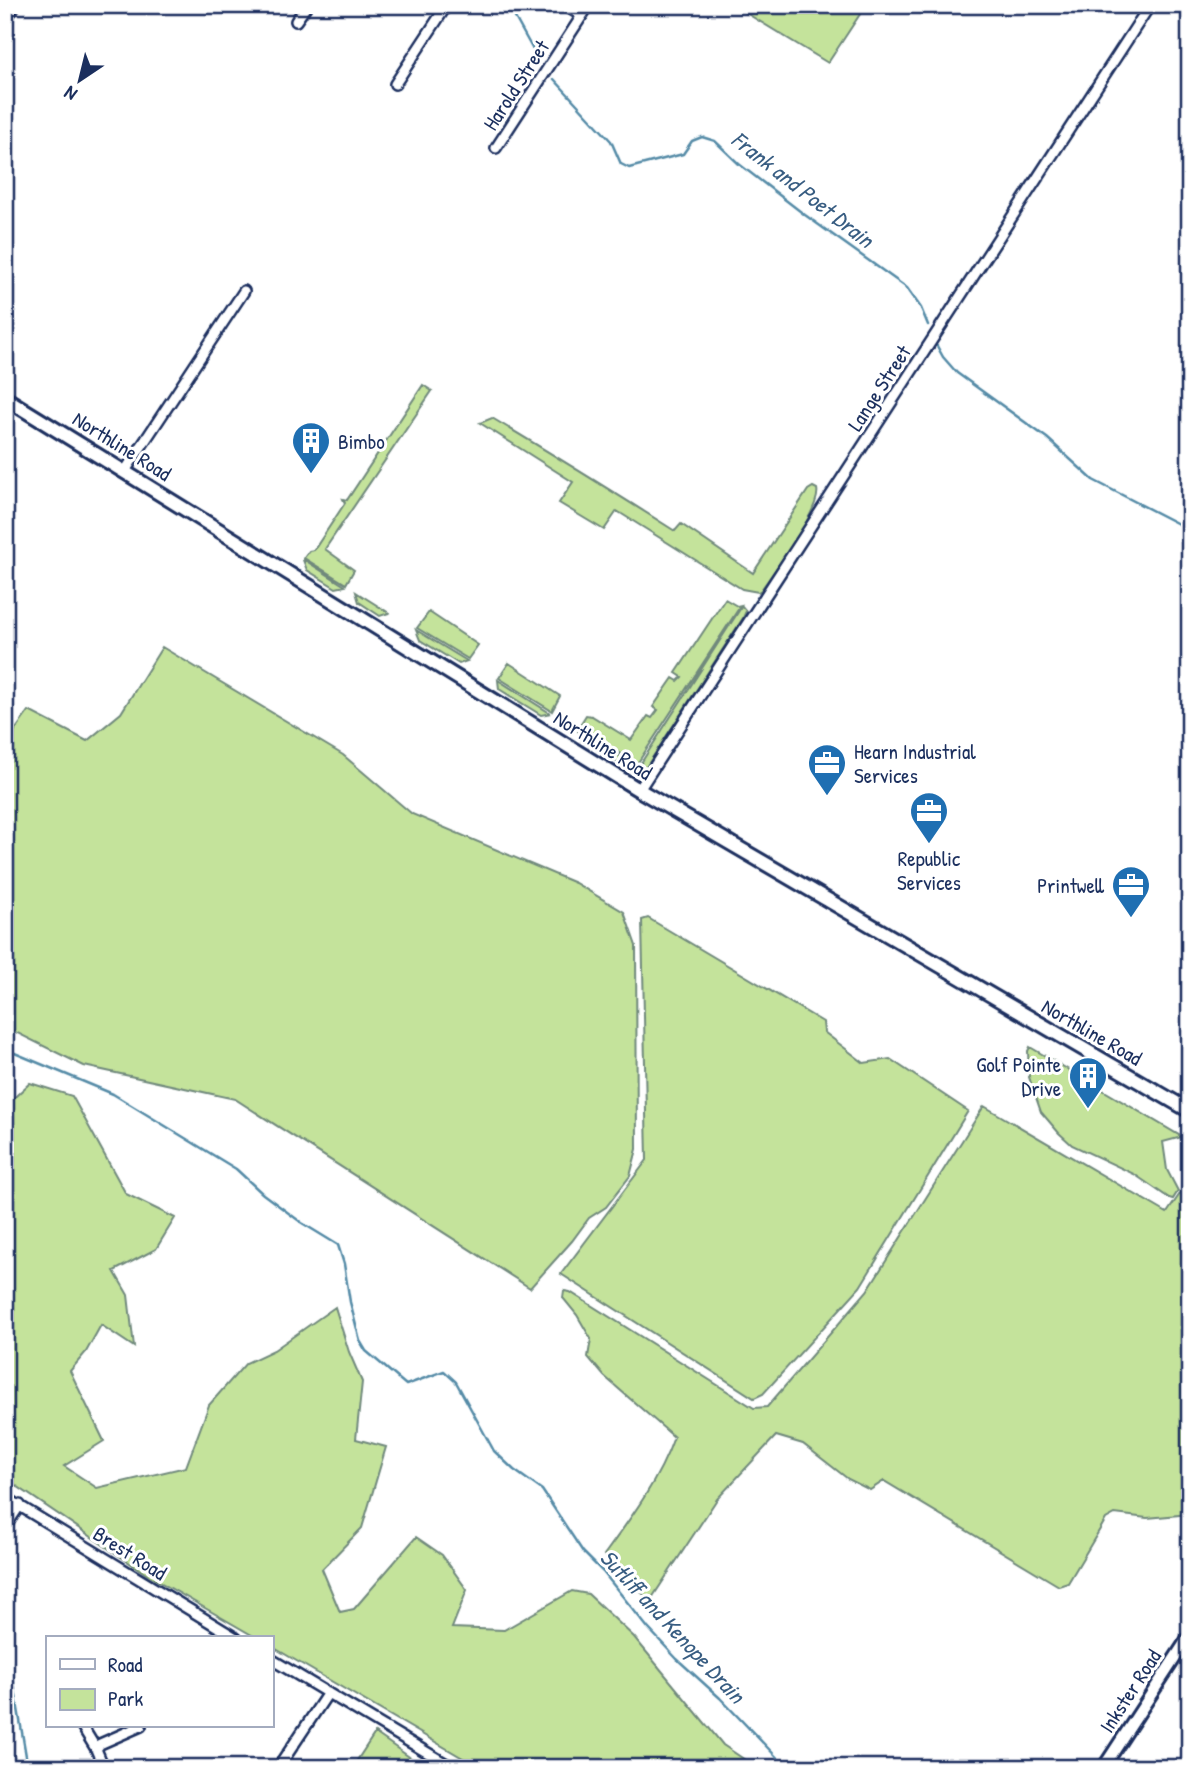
<svg xmlns="http://www.w3.org/2000/svg" width="1195" height="1773" viewBox="0 0 1195 1773" font-family="'Patrick Hand',sans-serif">
	<style>
		.green { fill: #c4e39b; stroke: #70897c; stroke-width: 2 }
		.lines { fill: none; stroke-linecap: round; stroke-linejoin: round }
		.stream { stroke: #548ba7; stroke-width: 2.5 }
		.minor-casing { stroke: #1b2f5e; stroke-width: 14 }
		.tertiary-casing { stroke: #1b2f5e; stroke-width: 16 }
		.secondary-casing { stroke: #1b2f5e; stroke-width: 18 }
		.minor { stroke: #fff; stroke-width: 9 }
		.tertiary { stroke: #fff; stroke-width: 10 }
		.secondary { stroke: #fff; stroke-width: 12 }
		.labels { text-anchor: middle; dominant-baseline: central; stroke-width: 6; stroke-linejoin: round; paint-order: stroke }
		.street-label { font-size: 21px; fill: #1b2f5e; stroke: #fff }
		.poi-label { font-size: 21px; fill: #1b2f5e; stroke: #fff; text-anchor: start }
		.water-label { font-size: 23px; font-style: italic; fill: #385d82; stroke: #fff }
	</style>
	<rect width="100%" height="100%" fill="#fff"/>
	<filter id="ink" filterUnits="userSpaceOnUse"><feTurbulence type="fractalNoise" baseFrequency=".0143" numOctaves="2"/><feDisplacementMap in="SourceGraphic" scale="14" xChannelSelector="R" yChannelSelector="G"/><feConvolveMatrix kernelMatrix="1 2 1 2 8 2 1 2 1" color-interpolation-filters="sRGB"/></filter>
	<g filter="url(#ink)">
		<path class="green" d="M733,5H866L828,63Z
			M423,385L432,391L325,549L354,570L346,584L304,558L309,551L314,550L345,503L343,499L347,500Z
			M492,418C554,455 615,493 675,531L681,524L753,573L808,490L813,487L817,489C822,508 774,571 761,590L758,592L742,589L617,511L604,530L559,503L573,482L480,423Z
			M303,560V559L345,586L336,588L307,570Z
			M356,592L389,613L380,616L359,602Z
			M725,599L737,606L741,605L637,764L578,728L586,715L592,716L631,740L648,716L652,718L658,710L653,707L673,678L678,681L682,677L676,673Z
			M742,606L746,611L743,618L645,769L639,766Z
			M429,612L478,645L468,659L417,628Z
			M416,630L467,661L459,664L420,640Z
			M162,647L343,755L412,814L575,883L624,912L636,946L637,1149L630,1176L606,1207L589,1218L572,1241L530,1288L235,1099L84,1066L5,1027V744L29,711L87,741L121,713Z
			M509,663L560,696L552,711L499,678Z
			M498,680L550,713H551L541,715L499,689Z
			M578,730L643,771L638,773L632,771L581,740Z
			M648,918L823,1022L824,1032L864,1063L890,1059L968,1111L860,1287L763,1394L754,1398L561,1274L647,1160L642,920Z
			M1030,1047L1182,1137L1163,1142L1167,1170L1178,1191L1173,1199L1169,1198L1134,1174L1072,1145L1059,1133L1041,1112L1029,1077L1028,1051Z
			M30,1083L72,1096L126,1194L175,1218L156,1249L114,1271L128,1295L134,1347L101,1325L86,1352L70,1371L104,1441L64,1466L97,1488L186,1467L209,1405L246,1363L274,1350L335,1307L349,1352L362,1382L356,1439L386,1447L362,1528L322,1569L340,1612L354,1609L416,1537L442,1555L467,1590L452,1628L504,1630L572,1591L588,1594L634,1637L723,1745L757,1768H480L271,1646V1638H257L146,1574L8,1480L5,1471V1353L8,1308L5,1297V1106Z
			M984,1106L1167,1213L1190,1179V1514L1147,1518L1115,1514L1106,1519L1068,1583L1059,1586L884,1481L870,1490L848,1479L803,1444L776,1436L717,1499L650,1601L604,1555C631,1518 659,1480 674,1437L604,1376L588,1357L591,1339L577,1315L563,1298L564,1291L570,1292L754,1408L767,1407L867,1291Z
			M375,1733L425,1768H352Z"/>
		<g class="lines">
			<path class="stream" d="M508,5L538,59
				M554,79L611,141L621,164L629,168L683,154L692,141L702,137L715,141L739,164L805,215L907,288L921,308L928,325
				M937,346L943,357L957,373L1047,438L1093,480L1190,530
				M5,1049L113,1094L236,1169L263,1194L302,1223L338,1245L344,1264L350,1302L360,1341L366,1351L406,1385L444,1371L456,1382L494,1451L514,1470L542,1490L583,1552L603,1572L648,1628L677,1659L720,1698L787,1768
				M5,1631L28,1768"/>
			<defs>
				<path id="minor" d="M565,5L582,16
					M296,21L307,5
					M395,84L447,5
					M496,148L589,5
					M125,471L244,291
					M639,790L1150,5
					M5,1497L236,1638
					M5,1527L20,1505
					M271,1659L453,1768
					M82,1726L96,1749
					M104,1768L96,1749L100,1744L141,1726
					M278,1768L328,1693"/>
				<path id="tertiary" d="M5,19L14,5
					M1103,1768L1190,1635"/>
				<path id="secondary" d="M5,398L639,790L1190,1111"/>
			</defs>
			<use href="#minor" class="minor-casing"/>
			<use href="#tertiary" class="tertiary-casing"/>
			<use href="#secondary" class="secondary-casing"/>
			<use href="#minor" class="minor"/>
			<use href="#tertiary" class="tertiary"/>
			<use href="#secondary" class="secondary"/>
		</g>
	</g>
	<defs>
		<symbol id="building-pin" viewBox="-11 -11 22 30"><path d="M0 17L-7.5 6A9.5 9.5 0 1 1 7.5 6Z" fill="#1f6fb2" stroke="#fff"/><path d="M-4-6H4V6H1V3H-1V6H-4ZM-2.5-4.3h1.7v1.8h-1.7ZM.8-4.3h1.7v1.8H.8ZM-2.5-1h1.7V.8h-1.7ZM.8-1h1.7V.8H.8Z" fill="#fff"/></symbol>
		<symbol id="office-pin" viewBox="-11 -11 22 30"><path d="M0 17L-7.5 6A9.5 9.5 0 1 1 7.5 6Z" fill="#1f6fb2" stroke="#fff"/><path d="M-6-3h4V-5.5h4V-3h4V5H-6ZM-1-4.5V-3h2v-1.5ZM-6 0V1H6V0Z" fill="#fff"/></symbol>
	</defs>
	<g fill-rule="evenodd">
		<use href="#building-pin" x="289" y="419" width="44" height="60"/>
		<use href="#office-pin" x="805" y="741" width="44" height="60"/>
		<use href="#office-pin" x="907" y="789" width="44" height="60"/>
		<use href="#office-pin" x="1109" y="863" width="44" height="60"/>
		<use href="#building-pin" x="1066" y="1054" width="44" height="60"/>
	</g>
	<g class="labels">
		<g class="street-label">
			<text transform="translate(516 85) rotate(-57)">Harold Street</text>
			<text transform="translate(879 388) rotate(-57)">Lange Street</text>
			<text transform="translate(122 446) rotate(32)">Northline Road</text>
			<text transform="translate(603 745) rotate(32)">Northline Road</text>
			<text transform="translate(1092 1032) rotate(30)">Northline Road</text>
			<text transform="translate(130 1553) rotate(32)">Brest Road</text>
			<text transform="translate(1130 1691) rotate(-57)">Inkster Road</text>
		</g>
		<g class="poi-label">
			<text x="338" y="441">Bimbo</text>
			<text x="854" y="751">Hearn Industrial<tspan x="854" dy="24">Services</tspan></text>
			<text x="929" y="858" text-anchor="middle">Republic<tspan x="929" dy="24">Services</tspan></text>
			<text x="1104" y="885" text-anchor="end">Printwell</text>
			<text x="1061" y="1064" text-anchor="end">Golf Pointe<tspan x="1061" dy="24">Drive</tspan></text>
		</g>
		<g class="water-label">
			<text transform="translate(803 189) rotate(38)">Frank and Poet Drain</text>
			<text transform="translate(673 1626) rotate(47)">Sutliff and Kenope Drain</text>
		</g>
	</g>
	<rect width="1195" height="1773" fill="none" stroke="#fff" stroke-width="28"/>
	<rect x="14" y="14" width="1167" height="1745" fill="none" stroke="#1b2f5e" stroke-width="2.5" filter="url(#ink)"/>
	<rect x="46" y="1636" width="228" height="91" fill="#ffffff" stroke="#a4acbf" stroke-width="2"/>
	<rect x="60" y="1659" width="35" height="10" fill="#ffffff" stroke="#a4acbf" stroke-width="2"/>
	<text x="108" y="1672" font-size="21" fill="#1b2f5e">Road</text>
	<rect x="60" y="1689" width="35" height="21" fill="#c4e39b" stroke="#a4acbf" stroke-width="2"/>
	<text x="108" y="1706" font-size="21" fill="#1b2f5e">Park</text>
	<g transform="translate(80 80) rotate(215)" stroke="#ffffff" stroke-width="5" paint-order="stroke">
	<path d="M0-5L12 26L0 18L-12 26Z" fill="#1b2f5e"/>
	<text y="-10" font-size="19" font-weight="bold" text-anchor="middle" fill="#1b2f5e">N</text>
	</g>
</svg>
